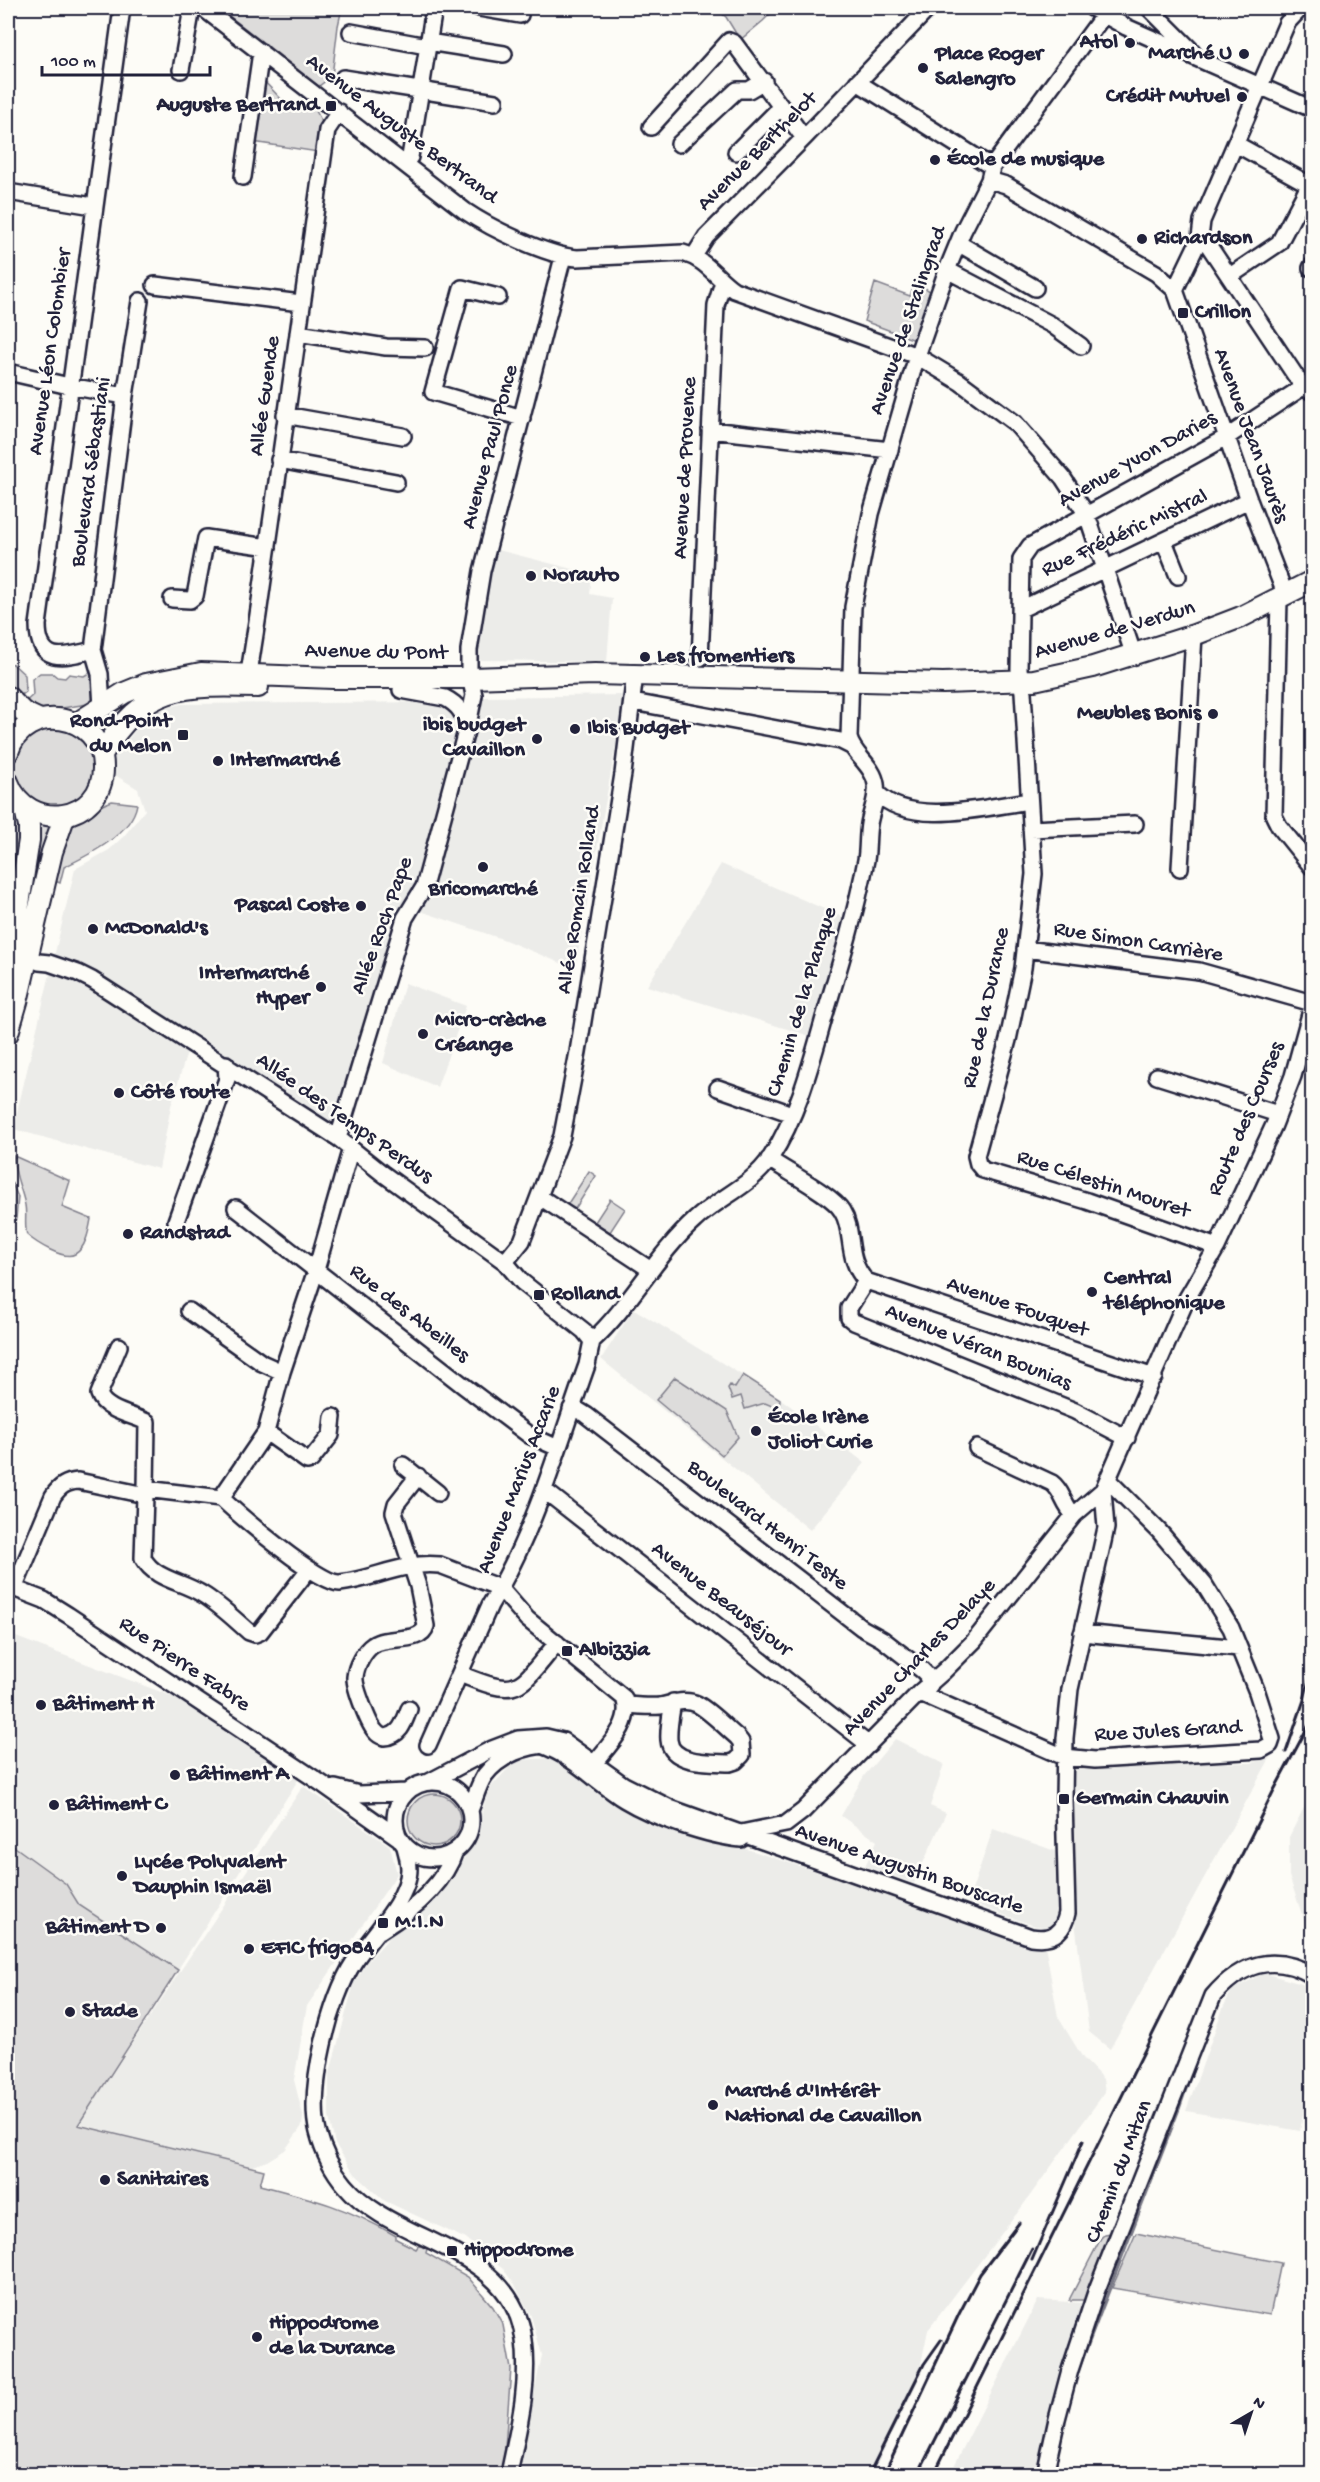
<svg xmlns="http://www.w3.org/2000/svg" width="1320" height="2482" viewBox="0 0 1320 2482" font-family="'Gochi Hand',sans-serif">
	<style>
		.built { fill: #ecece9 }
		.green { fill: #dddcdb; stroke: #807f8b; stroke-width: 1.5 }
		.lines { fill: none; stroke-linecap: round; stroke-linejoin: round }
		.stream { stroke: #787885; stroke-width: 3 }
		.minor-casing { stroke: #22223b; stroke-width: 20 }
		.major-casing { stroke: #22223b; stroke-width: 24 }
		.minor { stroke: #fdfcf7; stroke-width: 15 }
		.major { stroke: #fdfcf7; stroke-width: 20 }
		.rail { stroke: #22223b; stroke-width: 3 }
		.poi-dot { fill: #22223b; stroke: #fdfcf7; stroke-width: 2 }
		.labels { text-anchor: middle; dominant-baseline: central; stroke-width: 5; stroke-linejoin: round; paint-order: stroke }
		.poi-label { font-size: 22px; font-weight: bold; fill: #22223b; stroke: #fdfcf7; text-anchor: start }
		.street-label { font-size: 22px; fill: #22223b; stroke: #fdfcf7 }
	</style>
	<rect width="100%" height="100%" fill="#fdfcf7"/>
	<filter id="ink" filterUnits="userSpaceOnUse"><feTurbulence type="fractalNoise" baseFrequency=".0167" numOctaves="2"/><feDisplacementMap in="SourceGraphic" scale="12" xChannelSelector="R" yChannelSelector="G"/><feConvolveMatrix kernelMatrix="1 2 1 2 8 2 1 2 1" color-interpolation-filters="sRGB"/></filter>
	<g filter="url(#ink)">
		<path class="built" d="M494,549L592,574L590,594L612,598L607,662L477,660L483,604Z
			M625,695L575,969L505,940L403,905L340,1119L332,1125L193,1032L171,1106L159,1169L13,1129L75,869L109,850L124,836L145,810L138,789L115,775L111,761L150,712L181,704L440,702L486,697Z
			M721,864L847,919L810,1036L647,986Z
			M405,983L466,1006L437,1087L383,1063Z
			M634,1309L781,1399L865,1463L810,1530L601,1359Z
			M8,1634L182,1700L298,1780L104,2086L303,1786L390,1846L397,1874L307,2006L294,2080L303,2116L302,2126L285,2150L267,2161L249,2167L8,2106Z
			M895,1739L944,1764L930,1806L946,1813L914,1883L865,1866L877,1841L841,1816L864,1776Z
			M558,1758L638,1814L1045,1945L1058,2017L1083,2058L1103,2079L1105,2092L1021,2208L928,2330L917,2383L872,2474H517L542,2355L531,2316L515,2285L503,2269L466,2239L385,2201L355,2174L335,2144L329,2117V2076L354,1983L367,1962L397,1929L440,1893L474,1844L488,1790L516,1760Z
			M1270,1758L1110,2049L1089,2032L1075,1922L1070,1820L1072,1763H1251Z
			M1312,1792V1944L1289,1876V1837Z
			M993,1829L1058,1852L1061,1910L1055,1922L1050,1927L1035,1926L968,1902Z
			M1264,1973L1302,1984L1312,1994V2063L1300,2131L1186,2111L1223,2008L1232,1990Z
			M1038,2300L1086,2303L1040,2451L1037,2474H950Z"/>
		<path class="green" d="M219,8H342L338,26L332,76L319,86Z
			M715,8H776L763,21L740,40L726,17Z
			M263,80L283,101L304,107L306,100L311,102L322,122L318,152L253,142Z
			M915,282L930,291L915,340L864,321L875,283L910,296Z
			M8,663L13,664L25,675L26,692L18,698L8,686Z
			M94,670L98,688L94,703L43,711L24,703L33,695L32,679L40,673H52L57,677L65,678L69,674L84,676Z
			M14 767a40 40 0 1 1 80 0a40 40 0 1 1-80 0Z
			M112,801L137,804C132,834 89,855 64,867L60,883L55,881L66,831L95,808Z
			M8,803L21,825L17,873L8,867Z
			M33,820L50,824L39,874L29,872Z
			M14,1156L70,1181L62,1207L91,1219C89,1230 86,1248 75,1254C64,1261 35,1242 27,1235C24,1225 27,1215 25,1205C22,1188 13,1174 14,1156Z
			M589,1171L596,1176L575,1209L567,1205Z
			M8,1175L18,1197L16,1219L9,1225Z
			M610,1199L625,1209L610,1232L595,1222Z
			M743,1375L780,1399L779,1409L765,1403L745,1409L741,1396L732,1399L728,1388L730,1385L735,1388Z
			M675,1377L727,1411L738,1437L722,1455L656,1400Z
			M408 1820a26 26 0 1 1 52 0a26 26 0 1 1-52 0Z
			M8,1842L66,1884L79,1905L178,1970L78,2125L264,2170L260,2185C314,2199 349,2208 396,2236V2239L416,2249L419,2245L427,2249L426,2253L468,2277L493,2307L503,2325L511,2369L503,2474H8Z
			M1112,2233L1087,2300H1069L1101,2238L1105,2234Z
			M1136,2233L1281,2263L1270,2315L1112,2288Z"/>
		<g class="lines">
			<path class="stream" d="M1076,2376L1179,2109L1199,2052
				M1053,2474L1065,2417"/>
			<defs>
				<path id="minor" d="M203,8L465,211C492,229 545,255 577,258L683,253C707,260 715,277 734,290L917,356L960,382L1015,423L1063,478L1087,515L1134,656
					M479,8L520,15
					M1092,8L1126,27L1312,109
					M1149,8L1193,52
					M351,32L427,46
					M428,42L504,54
					M181,70L192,8
					M343,78L495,102
					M857,82L992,167
					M651,127L729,41L734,43L804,138
					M679,144L737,90H749L764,81
					M1236,144L1310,185
					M736,152L780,108
					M405,164L410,157L434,8
					M243,177L261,52
					M989,180L1006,185L1156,273L1175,290L1249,500L1286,596
					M8,192L93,206
					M1200,238L1207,243L1303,387L1312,392
					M958,243L1035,288
					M694,256L706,237L806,136L929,8
					M1311,268L1312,266
					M947,270L1052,325L1081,346
					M1230,276L1279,243L1312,180
					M155,285L301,303
					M1175,290L1200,238L1202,221L1287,23L1301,8
					M498,297L462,288L433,392L522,418
					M298,333L386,347L425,348
					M8,372L69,386L125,396
					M285,415L403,436
					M710,430L890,450
					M279,460L396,482
					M1164,541L1178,576
					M172,599L190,600L195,596L206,538L268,547
					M1279,599L1274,816L1279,826L1312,867
					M1021,609L1249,500
					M93,650C65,657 38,665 38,625L122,8
					M700,658L716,305L723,282
					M242,683L249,673L258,615L327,130L339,112
					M401,690L445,698C459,705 464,714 467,728
					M633,702L841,741L851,746
					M102,707L100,674L93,650L125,396L140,301
					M876,792C910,828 986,807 1029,801
					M1031,829L1135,824
					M1180,868L1194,635
					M1025,949L1199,971L1312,1003
					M23,950L28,957L39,962L49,963L78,973L92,980L338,1138L382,1173L505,1262L522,1282L584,1331L592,1341
					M1157,1076L1278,1114
					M718,1088L792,1114
					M338,1138L405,918L424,887L469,720L474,695L469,672V650L482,571L563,257
					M769,1159C787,1172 833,1195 842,1211C855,1232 845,1258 866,1281
					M540,1197L651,1270
					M236,1208L464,1386L529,1435L558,1448
					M176,1221L227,1079L226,1064
					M1217,1247L1087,1201L983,1170L978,1164L976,1156L1008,1040L1023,968L1034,874L1023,692L1019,669L1021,559L1030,546L1227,437L1303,387
					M505,1262L522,1241L562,1136L578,1052L623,774L635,674
					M866,1281L849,1308V1318L854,1322L1075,1411L1127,1438
					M866,1281L1154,1377
					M189,1311L262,1363L282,1372
					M592,1341C631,1305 656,1255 695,1220C719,1197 751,1187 771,1157C798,1115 811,1064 824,1018C840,965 856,913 866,860C868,848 867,836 869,824C871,811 878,798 876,784C873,765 853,755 849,738L853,607L871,514L917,356L947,270L963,231L989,180L992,167L1109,8
					M119,1346L99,1394C104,1410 132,1415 147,1422L146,1489
					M571,1409L578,1410L586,1415L862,1628L882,1639L922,1670L926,1674L930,1685
					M266,1432L307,1461L311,1460L331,1435L333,1417
					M977,1448L1052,1483C1063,1491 1063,1505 1074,1515
					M403,1465L438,1493
					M544,1490L869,1745
					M145,1495L143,1558C155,1580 182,1581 202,1594C219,1604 234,1619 249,1632L255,1634L260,1632L309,1569
					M221,1498C239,1515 320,1585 340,1583C374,1579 405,1561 440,1565L500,1588L490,1605L428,1745
					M8,1586L44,1600L68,1615L324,1785L399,1838
					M14,1589L53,1496C60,1486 66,1482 78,1481L145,1495L146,1489L221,1498L266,1432L282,1372L316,1270L351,1148
					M1082,1633L1239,1648
					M460,1674C521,1699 517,1690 557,1643
					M919,1693L1064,1757L1095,1760L1261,1750L1270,1745L1272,1739L1257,1692L1231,1628L1204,1584L1159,1531L1108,1480
					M627,1705C638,1706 649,1707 660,1706C672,1704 685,1698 697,1704C711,1712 725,1727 737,1737L741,1742L742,1755L736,1761L730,1763C713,1762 671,1765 669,1740C668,1728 671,1714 673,1702
					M409,1709C404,1723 400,1736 384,1737C381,1736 378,1735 376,1732C369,1726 354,1686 355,1677C356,1666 364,1651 373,1645C387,1635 421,1644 426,1626L418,1586L394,1512L396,1504L418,1476
					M541,1745C574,1756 596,1782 625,1800C653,1817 708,1836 741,1839
					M588,1765L592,1766C607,1747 634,1723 624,1698L527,1619L500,1588C539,1518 560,1440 587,1365L592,1341
					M395 1820a38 38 0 1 1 76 0a38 38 0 1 1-76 0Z
					M429,1782L492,1749L518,1739L546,1737L563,1741L624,1785L670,1808L1031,1937C1051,1940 1063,1934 1067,1913L1064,1799L1065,1738L1070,1689L1106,1528L1103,1490L1187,1298L1217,1247L1274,1125L1293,1076L1312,1007
					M335,1788L359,1794L406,1792
					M470,1810C475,1799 478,1785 485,1775C499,1756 528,1744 551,1745
					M741,1833L786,1824L803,1811L919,1693L944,1671L974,1641L1074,1515L1103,1490
					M405,1847C407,1854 409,1861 409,1869C409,1900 370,1937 354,1962C330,1998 307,2090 318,2132C323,2151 332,2170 345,2185C395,2245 512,2245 524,2340C530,2385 518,2430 509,2474
					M380,1931C409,1913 444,1885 455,1851
					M1045,2474L1057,2419L1070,2370L1096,2292L1213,1996C1241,1963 1274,1953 1312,1975"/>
				<path id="major" d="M8,697L23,712L40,720
					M77,723L124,693L146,684L201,673L333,678H471L595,674L943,683L1034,680L1093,667L1194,635L1241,617L1312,581
					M8,752C24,700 103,712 103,767C104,823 27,834 8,782
					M102,754C144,684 184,685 258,687
					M8,975L29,840V826L24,806
					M8,1033L17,1002L52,852L65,815"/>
			</defs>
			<use href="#minor" class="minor-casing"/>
			<use href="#major" class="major-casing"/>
			<use href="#minor" class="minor"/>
			<use href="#major" class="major"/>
			<path class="rail" d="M1286,1752L1304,1700L1312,1667
				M1032,2260L1083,2141
				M869,2474L924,2364L941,2340
				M884,2474L959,2314L980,2274L1019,2223
				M918,2474L1032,2249
				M934,2474L1273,1792L1312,1719"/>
		</g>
	</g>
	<g class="poi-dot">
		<circle cx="1130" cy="43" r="6"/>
		<circle cx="1244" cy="54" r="6"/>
		<circle cx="923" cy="68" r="6"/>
		<circle cx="1242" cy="97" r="6"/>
		<rect x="325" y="100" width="12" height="12" rx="3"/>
		<circle cx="935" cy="160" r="6"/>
		<circle cx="1142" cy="239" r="6"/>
		<rect x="1177" y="307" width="12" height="12" rx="3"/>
		<circle cx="531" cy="576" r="6"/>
		<circle cx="645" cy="657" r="6"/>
		<circle cx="1213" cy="714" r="6"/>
		<circle cx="575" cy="729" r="6"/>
		<rect x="177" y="729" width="12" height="12" rx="3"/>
		<circle cx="537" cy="739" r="6"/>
		<circle cx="218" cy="761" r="6"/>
		<circle cx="483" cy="867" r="6"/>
		<circle cx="361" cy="906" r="6"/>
		<circle cx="93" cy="929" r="6"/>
		<circle cx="321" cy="987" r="6"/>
		<circle cx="423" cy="1034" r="6"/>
		<circle cx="119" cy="1093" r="6"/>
		<circle cx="128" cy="1234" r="6"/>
		<circle cx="1092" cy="1292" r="6"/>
		<rect x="533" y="1289" width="12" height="12" rx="3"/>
		<circle cx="756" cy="1431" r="6"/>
		<rect x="561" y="1645" width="12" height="12" rx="3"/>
		<circle cx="41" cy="1705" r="6"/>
		<circle cx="175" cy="1775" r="6"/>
		<rect x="1058" y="1793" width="12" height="12" rx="3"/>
		<circle cx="54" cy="1805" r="6"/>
		<circle cx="122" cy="1876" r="6"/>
		<rect x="377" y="1917" width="12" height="12" rx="3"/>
		<circle cx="161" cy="1928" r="6"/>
		<circle cx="249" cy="1949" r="6"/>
		<circle cx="70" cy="2012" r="6"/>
		<circle cx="713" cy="2105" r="6"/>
		<circle cx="105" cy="2180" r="6"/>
		<rect x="446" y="2245" width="12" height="12" rx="3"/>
		<circle cx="257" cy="2337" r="6"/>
	</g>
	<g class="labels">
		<g class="poi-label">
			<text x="1118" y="43" text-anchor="end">Atol</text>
			<text x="1232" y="54" text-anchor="end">Marché U</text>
			<text x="935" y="55">Place Roger<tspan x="935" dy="25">Salengro</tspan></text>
			<text x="1230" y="97" text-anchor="end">Crédit Mutuel</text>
			<text x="319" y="106" text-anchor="end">Auguste Bertrand</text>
			<text x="947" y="160">École de musique</text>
			<text x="1154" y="239">Richardson</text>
			<text x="1195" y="313">Crillon</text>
			<text x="543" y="576">Norauto</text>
			<text x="657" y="657">Les fromentiers</text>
			<text x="1201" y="714" text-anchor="end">Meubles Bonis</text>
			<text x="171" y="722" text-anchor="end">Rond-Point<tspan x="171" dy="25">du Melon</tspan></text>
			<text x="525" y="726" text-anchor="end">ibis budget<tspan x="525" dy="25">Cavaillon</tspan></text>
			<text x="587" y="729">Ibis Budget</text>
			<text x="230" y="761">Intermarché</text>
			<text x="483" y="890" text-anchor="middle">Bricomarché</text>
			<text x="349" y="906" text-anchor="end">Pascal Coste</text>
			<text x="105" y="929">McDonald's</text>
			<text x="309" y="974" text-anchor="end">Intermarché<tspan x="309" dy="25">Hyper</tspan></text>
			<text x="435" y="1021">Micro-crèche<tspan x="435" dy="25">Créange</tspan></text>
			<text x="131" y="1093">Côté route</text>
			<text x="140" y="1234">Randstad</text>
			<text x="1104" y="1279">Central<tspan x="1104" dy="25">téléphonique</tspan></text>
			<text x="551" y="1295">Rolland</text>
			<text x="768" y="1418">École Irène<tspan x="768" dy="25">Joliot Curie</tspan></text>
			<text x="579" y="1651">Albizzia</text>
			<text x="53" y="1705">Bâtiment H</text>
			<text x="187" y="1775">Bâtiment A</text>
			<text x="1076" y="1799">Germain Chauvin</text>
			<text x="66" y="1805">Bâtiment C</text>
			<text x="134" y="1863">Lycée Polyvalent<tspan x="134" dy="25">Dauphin Ismaël</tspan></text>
			<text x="395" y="1923">M.I.N</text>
			<text x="149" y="1928" text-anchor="end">Bâtiment D</text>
			<text x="261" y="1949">EFIC frigo84</text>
			<text x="82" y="2012">Stade</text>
			<text x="725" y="2092">Marché d'Intérêt<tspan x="725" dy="25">National de Cavaillon</tspan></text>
			<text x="117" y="2180">Sanitaires</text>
			<text x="464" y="2251">Hippodrome</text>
			<text x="269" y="2324">Hippodrome<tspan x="269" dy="25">de la Durance</tspan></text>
		</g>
		<g class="street-label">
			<text transform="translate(401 130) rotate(37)">Avenue Auguste Bertrand</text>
			<text transform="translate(758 152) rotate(-45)">Avenue Berthelot</text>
			<text transform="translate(909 321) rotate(-71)">Avenue de Stalingrad</text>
			<text transform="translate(51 352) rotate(-82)">Avenue Léon Colombier</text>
			<text transform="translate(266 396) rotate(-82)">Allée Guende</text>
			<text transform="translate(1250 436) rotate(70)">Avenue Jean Jaurès</text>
			<text transform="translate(491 447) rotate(-75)">Avenue Paul Ponce</text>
			<text transform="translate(1138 460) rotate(-29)">Avenue Yvon Daries</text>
			<text transform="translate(686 468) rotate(-87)">Avenue de Provence</text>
			<text transform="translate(92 472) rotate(-82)">Boulevard Sébastiani</text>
			<text transform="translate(1125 534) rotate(-25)">Rue Frédéric Mistral</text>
			<text transform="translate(1115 631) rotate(-16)">Avenue de Verdun</text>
			<text transform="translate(376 653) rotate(1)">Avenue du Pont</text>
			<text transform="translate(580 900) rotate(-81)">Allée Romain Rolland</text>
			<text transform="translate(383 926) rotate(-70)">Allée Roch Pape</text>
			<text transform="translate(1138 943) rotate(9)">Rue Simon Carrière</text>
			<text transform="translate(803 1002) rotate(-73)">Chemin de la Planque</text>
			<text transform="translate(987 1008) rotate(-78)">Rue de la Durance</text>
			<text transform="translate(344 1119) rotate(35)">Allée des Temps Perdus</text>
			<text transform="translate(1247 1119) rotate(-67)">Route des Courses</text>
			<text transform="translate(1103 1185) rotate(18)">Rue Célestin Mouret</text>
			<text transform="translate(1017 1308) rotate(19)">Avenue Fouquet</text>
			<text transform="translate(409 1314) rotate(38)">Rue des Abeilles</text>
			<text transform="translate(978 1348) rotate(22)">Avenue Véran Bounias</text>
			<text transform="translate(520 1480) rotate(-69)">Avenue Marius Accarie</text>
			<text transform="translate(767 1526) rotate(38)">Boulevard Henri Teste</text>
			<text transform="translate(721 1600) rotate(38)">Avenue Beauséjour</text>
			<text transform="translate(920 1658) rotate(-46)">Avenue Charles Delaye</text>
			<text transform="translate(184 1665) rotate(34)">Rue Pierre Fabre</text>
			<text transform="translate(1168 1732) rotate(-3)">Rue Jules Grand</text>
			<text transform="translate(909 1870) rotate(19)">Avenue Augustin Bouscarle</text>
			<text transform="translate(1120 2172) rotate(-69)">Chemin du Mitan</text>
		</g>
	</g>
	<rect width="1320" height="2482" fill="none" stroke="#fdfcf7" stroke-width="30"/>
	<rect x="15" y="15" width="1290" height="2452" fill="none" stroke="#22223b" stroke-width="2" filter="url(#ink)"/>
	<g transform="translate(1251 2413) rotate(39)" stroke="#fdfcf7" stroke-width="4.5" paint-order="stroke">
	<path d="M0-4.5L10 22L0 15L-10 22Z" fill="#22223b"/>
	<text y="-9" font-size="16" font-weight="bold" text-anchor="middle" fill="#22223b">N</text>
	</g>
	<path d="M42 66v9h168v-9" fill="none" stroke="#22223b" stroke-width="3"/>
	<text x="51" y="66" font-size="18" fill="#22223b" stroke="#fdfcf7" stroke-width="4.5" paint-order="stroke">100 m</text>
</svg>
